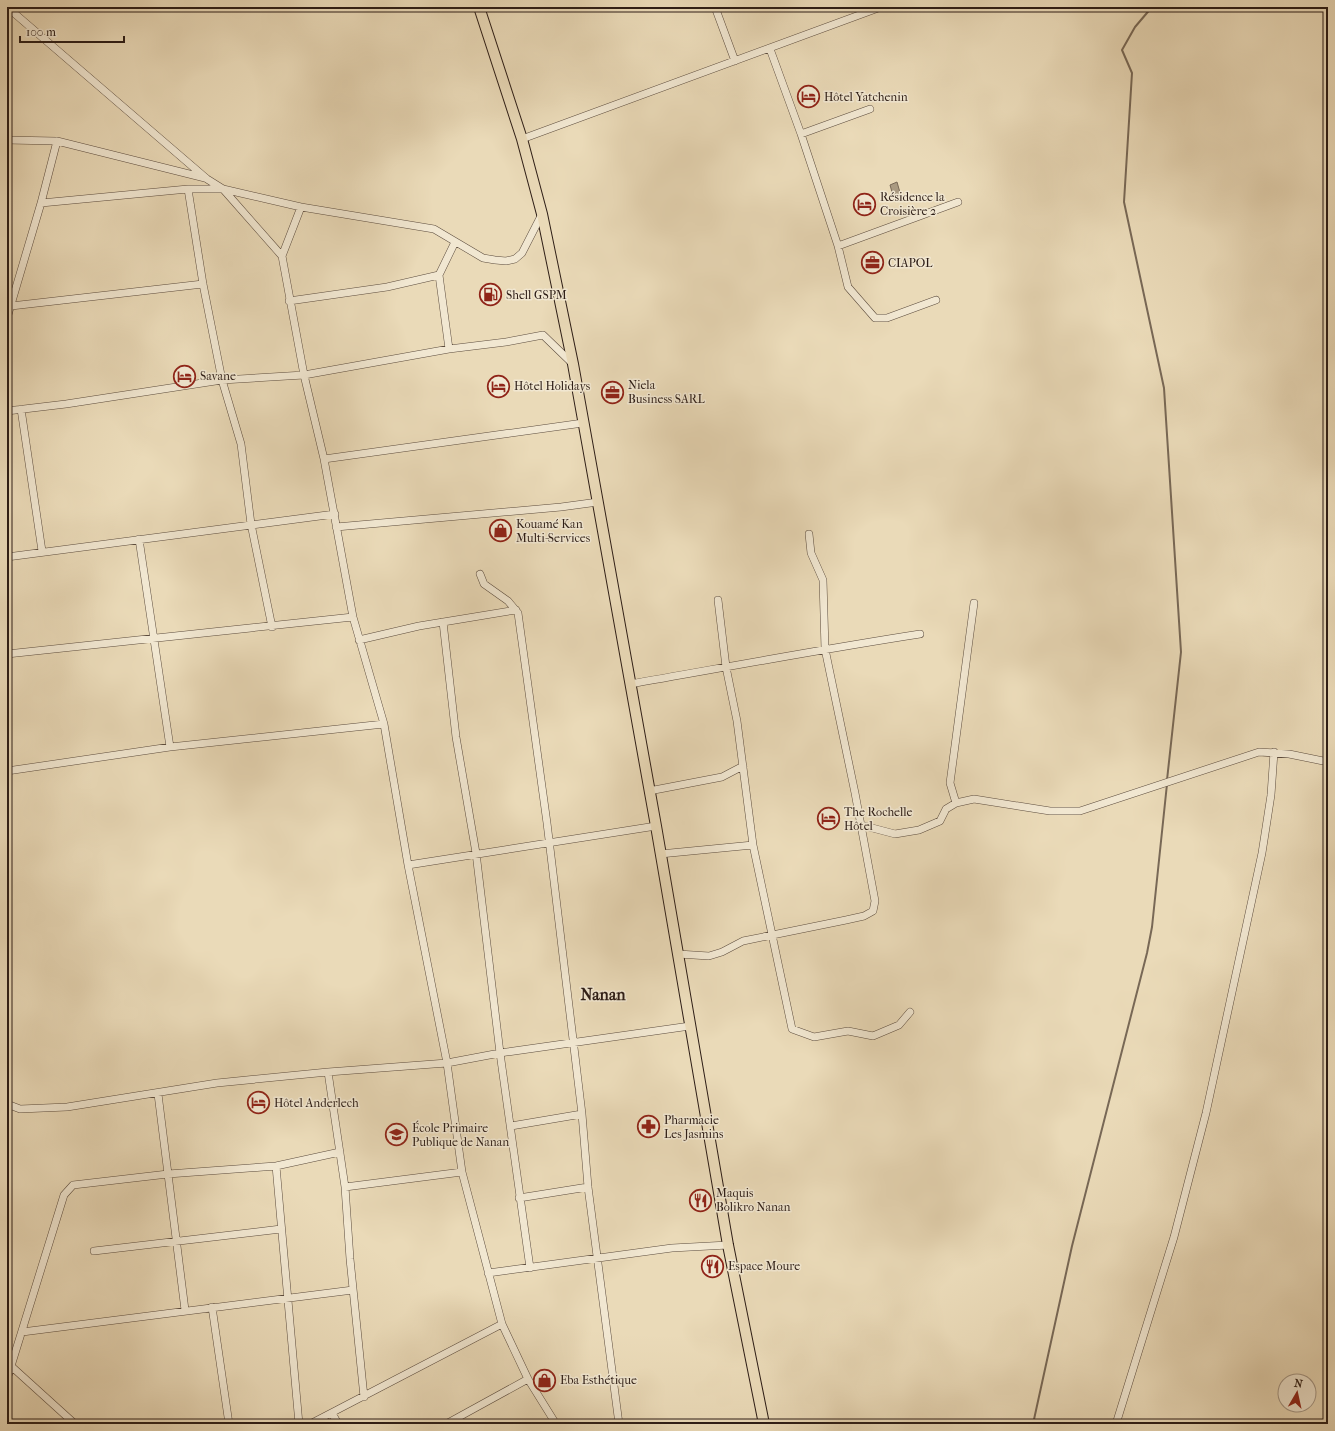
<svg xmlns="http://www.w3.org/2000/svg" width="1335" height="1431" viewBox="0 0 1335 1431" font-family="'IM FELL French Canon',serif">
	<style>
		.water { fill: #aa9a81; stroke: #786856 }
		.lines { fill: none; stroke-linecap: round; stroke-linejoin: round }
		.stream { stroke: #786856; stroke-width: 2 }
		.minor-casing { stroke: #5c4c3e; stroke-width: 8 }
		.highway-casing { stroke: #2d1d16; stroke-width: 12 }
		.minor { stroke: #f1e7d1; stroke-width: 7 }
		.highway { stroke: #eadab8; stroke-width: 10 }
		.labels { text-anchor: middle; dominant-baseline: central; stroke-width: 3; stroke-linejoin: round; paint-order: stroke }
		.poi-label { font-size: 12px; fill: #2d1d16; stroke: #f1e7d1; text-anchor: start }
		.district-label { font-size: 16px; font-weight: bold; fill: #2d1d16; stroke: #f1e7d1 }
	</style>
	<rect width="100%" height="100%" fill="#eadab8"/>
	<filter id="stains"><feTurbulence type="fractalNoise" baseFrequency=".005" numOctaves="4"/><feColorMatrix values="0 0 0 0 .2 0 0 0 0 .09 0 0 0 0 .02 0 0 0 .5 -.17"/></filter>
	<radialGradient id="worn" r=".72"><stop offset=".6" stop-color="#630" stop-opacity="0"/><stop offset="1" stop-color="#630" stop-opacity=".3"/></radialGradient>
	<path class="water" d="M897,182L901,196L894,199L890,185Z"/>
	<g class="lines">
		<path class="stream" d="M1152,7L1135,27L1122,50L1132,73L1124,202L1164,388L1181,652L1167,780
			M1033,1424L1072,1246L1147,953L1152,927L1167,784"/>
		<defs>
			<path id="minor" d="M7,7L207,179L223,189L301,207L434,229L483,258L495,260L506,261L515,259L522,253L542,214
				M715,7L735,61
				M770,49L801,134L838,246L848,287L875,318H887L936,300
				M801,134L870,109
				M522,139L881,7
				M7,140L56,141
				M188,189L203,284L222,380L241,444L251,524L272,627
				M41,203L188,189H223L282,256
				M301,207L282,256L304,375L324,459L353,617L384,724L408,865L447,1063L462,1172L502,1324L528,1379L556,1424
				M838,246L958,202
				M439,275L449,349
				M289,301L387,287L439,275L455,242
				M11,306L203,284
				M7,318L41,203L57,141L205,178
				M21,409L42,551
				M7,411L66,404L222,380L304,375L449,349L506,342L543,335L573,364
				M324,459L583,423
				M336,527L561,507L598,502
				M139,539L170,747
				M7,557L335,514
				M480,574L484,584L508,601L518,613L547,823L582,1114L588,1187L619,1424
				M718,600L726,667L737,721L753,845L792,1029L814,1037L848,1031L873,1036L899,1025L910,1012
				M359,640L419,626L516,610
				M7,654L353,617
				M630,684C727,667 823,649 920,634
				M7,771L170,747L384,724
				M649,791L722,777L743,766
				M956,803L950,783L974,603
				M861,825L895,834L919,830L940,821L946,809L956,803L974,799L1050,811H1080L1259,752L1289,754L1328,762
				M660,854L753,845
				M408,865L656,826
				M678,954L709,956L722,952L743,941L846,920L864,916L873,911L875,901L855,793L825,649L823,580L811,553L809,534
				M328,1072L345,1187L350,1259L364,1397
				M158,1094L185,1310
				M7,1104L20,1109L67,1107L217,1083L328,1072L447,1063L500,1053L476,853L456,737L443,622
				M511,1126L582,1114
				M276,1166L299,1424
				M345,1187L462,1172
				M519,1198L588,1187
				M94,1251L281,1229
				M530,1268L500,1053L690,1026
				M488,1273L672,1248L728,1245
				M212,1307L229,1424
				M22,1332L353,1290
				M11,1366L75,1424
				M7,1379L64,1195L73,1185L168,1174L276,1166L340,1152
				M332,1413L338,1424
				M310,1424L502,1324
				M446,1424L528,1379
				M1116,1424L1174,1237L1206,1113L1262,853L1271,795L1274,752"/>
			<path id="highway" d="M479,7L522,139L542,214L573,364L656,826L728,1245L764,1424"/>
		</defs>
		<use href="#minor" class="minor-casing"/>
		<use href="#highway" class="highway-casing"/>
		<use href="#minor" class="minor"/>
		<use href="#highway" class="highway"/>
	</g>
	<defs>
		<symbol id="hotel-ring" viewBox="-11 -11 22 22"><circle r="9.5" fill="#f1e7d1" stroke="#8f2418" stroke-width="1.5"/><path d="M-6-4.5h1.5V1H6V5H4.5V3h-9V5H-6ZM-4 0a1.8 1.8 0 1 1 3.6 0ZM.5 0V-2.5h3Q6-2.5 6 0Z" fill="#8f2418"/></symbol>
		<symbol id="office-ring" viewBox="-11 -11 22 22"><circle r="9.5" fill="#f1e7d1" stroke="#8f2418" stroke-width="1.5"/><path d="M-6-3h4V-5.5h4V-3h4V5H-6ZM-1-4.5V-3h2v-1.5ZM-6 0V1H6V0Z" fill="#8f2418"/></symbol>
		<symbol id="fuel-ring" viewBox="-11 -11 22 22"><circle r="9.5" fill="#f1e7d1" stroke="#8f2418" stroke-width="1.5"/><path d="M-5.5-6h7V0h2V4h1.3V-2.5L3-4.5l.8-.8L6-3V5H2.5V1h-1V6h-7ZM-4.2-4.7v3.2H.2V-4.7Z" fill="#8f2418"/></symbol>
		<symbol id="shop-ring" viewBox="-11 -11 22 22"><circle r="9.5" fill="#f1e7d1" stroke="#8f2418" stroke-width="1.5"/><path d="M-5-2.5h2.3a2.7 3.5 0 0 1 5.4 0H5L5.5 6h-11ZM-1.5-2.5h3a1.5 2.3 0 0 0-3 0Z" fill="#8f2418"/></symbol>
		<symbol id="pharmacy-ring" viewBox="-11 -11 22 22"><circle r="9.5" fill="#f1e7d1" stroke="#8f2418" stroke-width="1.5"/><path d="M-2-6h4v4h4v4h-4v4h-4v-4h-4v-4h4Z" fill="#8f2418"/></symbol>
		<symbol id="school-ring" viewBox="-11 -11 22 22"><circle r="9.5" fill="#f1e7d1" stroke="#8f2418" stroke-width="1.5"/><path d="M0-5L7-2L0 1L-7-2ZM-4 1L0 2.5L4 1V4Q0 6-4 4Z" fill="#8f2418"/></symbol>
		<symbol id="restaurant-ring" viewBox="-11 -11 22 22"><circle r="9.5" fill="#f1e7d1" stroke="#8f2418" stroke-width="1.5"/><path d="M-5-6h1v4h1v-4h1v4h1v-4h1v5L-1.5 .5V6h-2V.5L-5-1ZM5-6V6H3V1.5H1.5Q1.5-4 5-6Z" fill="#8f2418"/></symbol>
	</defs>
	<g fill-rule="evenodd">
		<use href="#hotel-ring" x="796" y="84" width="25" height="25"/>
		<use href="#hotel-ring" x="852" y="192" width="25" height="25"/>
		<use href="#office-ring" x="860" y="250" width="25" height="25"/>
		<use href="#fuel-ring" x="478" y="282" width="25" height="25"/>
		<use href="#hotel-ring" x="172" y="364" width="25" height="25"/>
		<use href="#hotel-ring" x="486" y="374" width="25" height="25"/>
		<use href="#office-ring" x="600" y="380" width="25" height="25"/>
		<use href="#shop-ring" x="488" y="518" width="25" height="25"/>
		<use href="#hotel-ring" x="816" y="806" width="25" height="25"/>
		<use href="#hotel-ring" x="246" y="1090" width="25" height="25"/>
		<use href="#pharmacy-ring" x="636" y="1114" width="25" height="25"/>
		<use href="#school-ring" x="384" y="1122" width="25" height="25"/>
		<use href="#restaurant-ring" x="688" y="1188" width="25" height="25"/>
		<use href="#restaurant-ring" x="700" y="1254" width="25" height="25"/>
		<use href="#shop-ring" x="532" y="1368" width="25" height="25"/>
	</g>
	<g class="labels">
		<g class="poi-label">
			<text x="824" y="97">Hôtel Yatchenin</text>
			<text x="880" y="197">Résidence la<tspan x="880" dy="14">Croisière 2</tspan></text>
			<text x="888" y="263">CIAPOL</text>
			<text x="506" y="295">Shell GSPM</text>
			<text x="200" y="376">Savane</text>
			<text x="628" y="385">Niela<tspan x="628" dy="14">Business SARL</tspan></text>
			<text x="514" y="386">Hôtel Holidays</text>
			<text x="516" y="524">Kouamé Kan<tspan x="516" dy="14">Multi-Services</tspan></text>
			<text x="844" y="812">The Rochelle<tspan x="844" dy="14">Hôtel</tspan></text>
			<text x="274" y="1103">Hôtel Anderlech</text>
			<text x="664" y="1120">Pharmacie<tspan x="664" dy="14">Les Jasmins</tspan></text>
			<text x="412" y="1128">École Primaire<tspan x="412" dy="14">Publique de Nanan</tspan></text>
			<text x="716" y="1193">Maquis<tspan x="716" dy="14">Bolikro Nanan</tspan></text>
			<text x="728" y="1266">Espace Moure</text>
			<text x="560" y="1380">Eba Esthétique</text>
		</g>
		<g class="district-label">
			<text x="603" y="994">Nanan</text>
		</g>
	</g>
	<rect width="1335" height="1431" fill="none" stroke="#eadab8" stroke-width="24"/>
	<rect x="8" y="8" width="1319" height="1415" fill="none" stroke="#2d1d16" stroke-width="2"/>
	<rect x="12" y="12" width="1311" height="1407" fill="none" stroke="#2d1d16"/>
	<g transform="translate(1297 1393) rotate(9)"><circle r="19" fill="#f1e7d1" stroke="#a39686"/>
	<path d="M0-3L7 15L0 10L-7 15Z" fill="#8f2418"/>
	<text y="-6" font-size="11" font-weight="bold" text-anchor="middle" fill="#2d1d16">N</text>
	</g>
	<path d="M20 36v6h104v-6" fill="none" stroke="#2d1d16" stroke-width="2"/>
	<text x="26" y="36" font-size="12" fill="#2d1d16" stroke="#f1e7d1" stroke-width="3" paint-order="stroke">100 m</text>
	<rect width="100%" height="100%" filter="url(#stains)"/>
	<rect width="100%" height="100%" fill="url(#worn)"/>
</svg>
